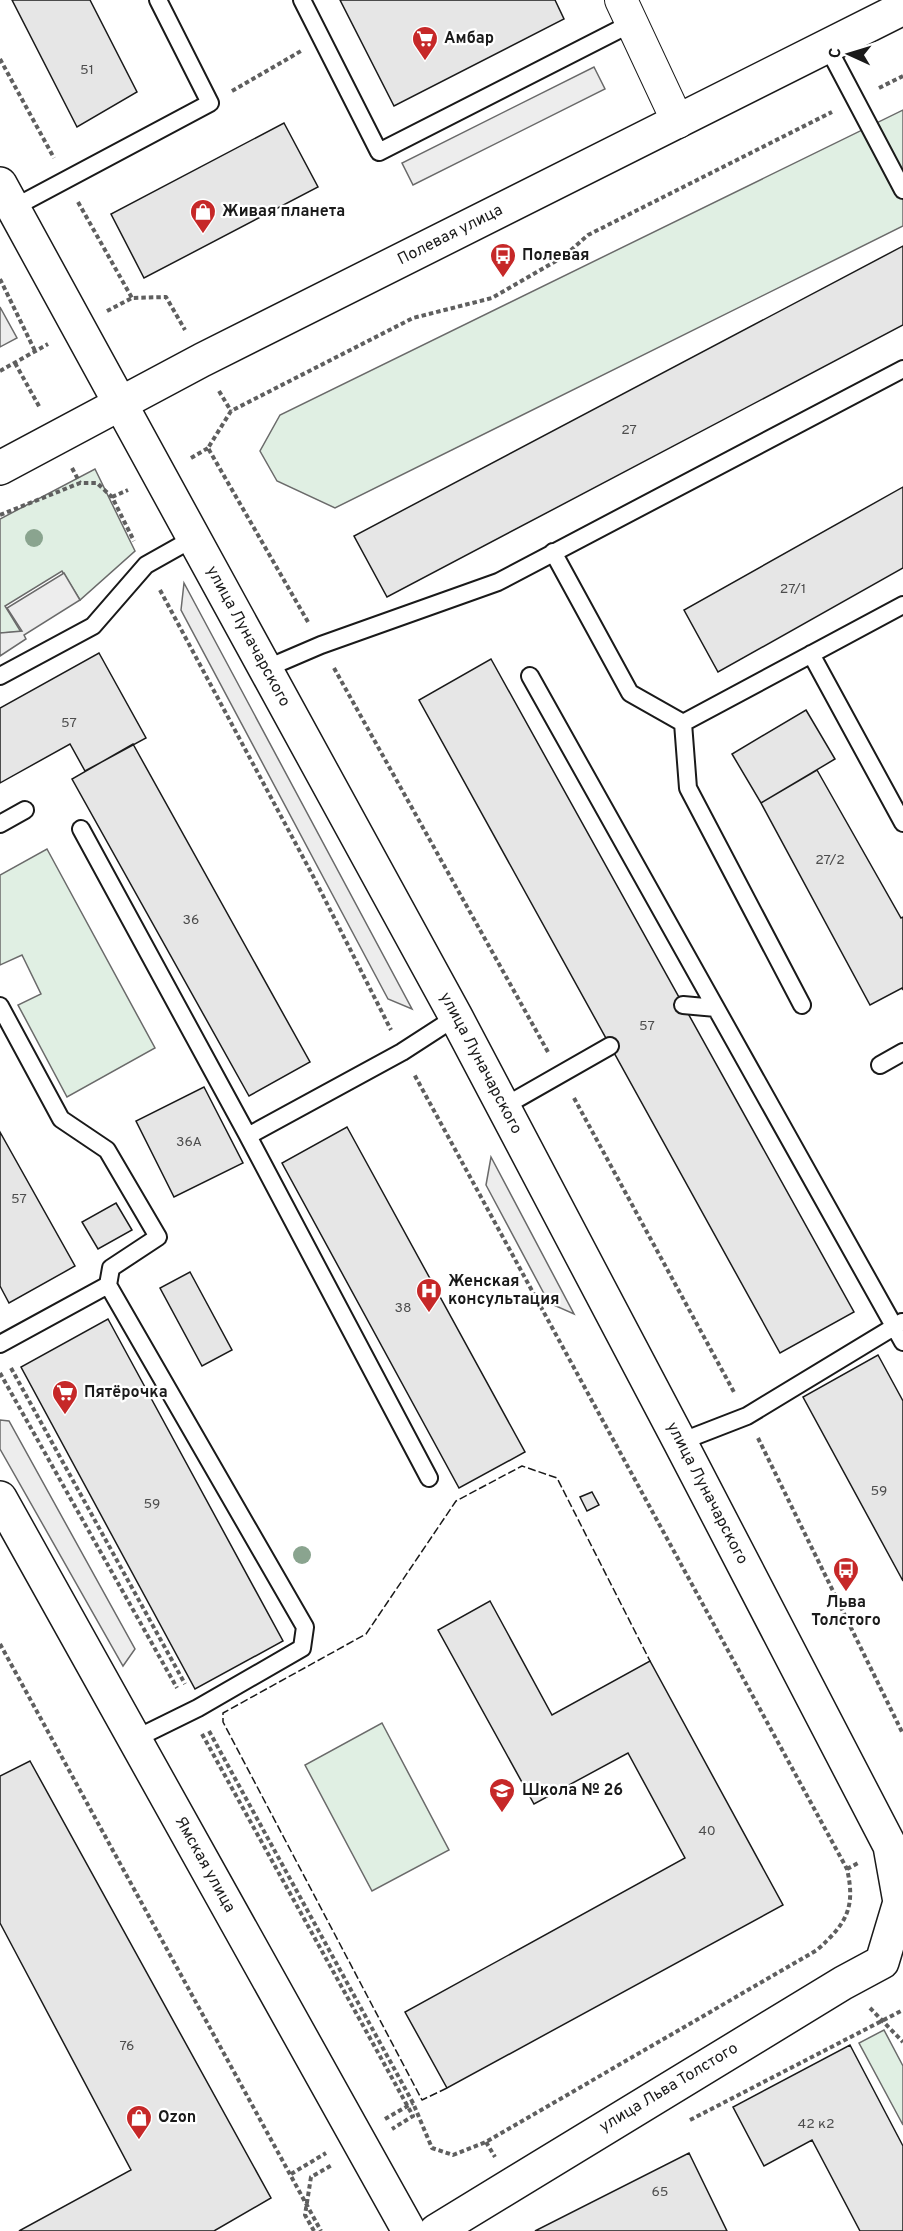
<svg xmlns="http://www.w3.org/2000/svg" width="903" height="2231" viewBox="0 0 903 2231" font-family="Overpass,sans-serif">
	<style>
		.green { fill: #e0efe3; stroke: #6a6a6a; stroke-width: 1.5 }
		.parking { fill: #ededed; stroke: #6a6a6a; stroke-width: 1.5 }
		.building { fill: #e6e6e6; stroke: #1a1a1a; stroke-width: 1.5 }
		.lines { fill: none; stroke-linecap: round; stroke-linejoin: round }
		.lane-casing { stroke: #1a1a1a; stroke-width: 20 }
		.street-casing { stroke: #1a1a1a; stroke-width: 34 }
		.secondary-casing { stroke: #1a1a1a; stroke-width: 36 }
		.primary-casing { stroke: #1a1a1a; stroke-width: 36 }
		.path { stroke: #5f5f5f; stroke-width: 4; stroke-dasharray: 4.5 3; stroke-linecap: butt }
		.lane { stroke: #fff; stroke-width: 16 }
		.street { stroke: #fff; stroke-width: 32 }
		.secondary { stroke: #fff; stroke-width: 33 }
		.primary { stroke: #fff; stroke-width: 33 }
		.fence { stroke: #1a1a1a; stroke-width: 1.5; stroke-dasharray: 8 3; stroke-linecap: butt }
		.tree { fill: #8aa48f }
		.labels { text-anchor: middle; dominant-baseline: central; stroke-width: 4.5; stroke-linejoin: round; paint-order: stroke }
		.number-label { font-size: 14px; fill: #4d4d4d }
		.poi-label { font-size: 16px; font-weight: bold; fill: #1a1a1a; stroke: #fff; text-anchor: start }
		.street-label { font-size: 16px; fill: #1a1a1a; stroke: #fff }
	</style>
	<rect width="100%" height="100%" fill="#fff"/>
	<path class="green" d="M903,110V226L335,508L277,481L260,451L280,415Z
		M95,469L135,551L80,600L62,571L5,606L21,632L0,633V519Z
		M47,849L155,1048L67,1097L18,1005L41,994L22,955L0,965V875Z
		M382,1723L449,1850L372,1891L305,1765Z
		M884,2030L903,2066V2125L859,2043Z"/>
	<path class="parking" d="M594,67L605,89L413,185L402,163Z
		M0,307L17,338L0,347Z
		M64,573L80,600L24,635L26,639L0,656V633L22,631L7,608Z
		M184,583L412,1009L388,999L181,610Z
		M491,1157L574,1314L549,1303L486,1185Z
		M0,1420L9,1421L135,1649L123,1666L0,1449Z"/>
	<path class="building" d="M12,0H90L137,92L77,127Z
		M340,0H555L564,19L394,106Z
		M284,123L318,187L144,278L111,214Z
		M903,246V325L387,597L354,536Z
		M903,487V568L718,672L684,610Z
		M99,653L146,738L85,771L70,744L0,783V708Z
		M491,659L854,1312L780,1353L419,700Z
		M806,710L835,759L761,803L732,754Z
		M133,744L310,1062L249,1096L72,779Z
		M817,770L901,918L903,917V990L902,988L870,1005L761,803Z
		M204,1087L243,1163L174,1197L136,1121Z
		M347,1127L525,1452L459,1488L282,1163Z
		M0,1132L75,1266L9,1303L0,1286Z
		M116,1203L132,1230L98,1249L82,1222Z
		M190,1272L232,1350L202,1366L160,1288Z
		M108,1319L283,1641L195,1689L21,1367Z
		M878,1355L903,1401V1581L803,1397Z
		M592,1492L599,1505L587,1511L580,1497Z
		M490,1601L552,1715L650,1661L783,1905L447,2088L405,2012L685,1858L628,1753L534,1804L438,1630Z
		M30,1761L271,2198L214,2231H19L131,2170L0,1923V1776Z
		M850,2045L903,2146V2231H860L812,2140L764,2166L733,2107Z
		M689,2153L727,2231H535Z"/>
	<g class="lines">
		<defs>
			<path id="lane" d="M302,0L379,152L632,23
				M827,46L903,190
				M13,208L210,103L158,0
				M553,552L630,693L683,723L903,605
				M811,654L903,823
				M265,669L321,645L498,582L903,369
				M0,676L93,626L146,565L194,538
				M530,676L903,1342
				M683,723L688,788L802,1005
				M0,824L25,810
				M81,829L248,1136
				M683,1005L716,1008
				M0,1006L61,1119L107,1150L158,1237L111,1268L108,1285L0,1344
				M880,1065L903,1052
				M503,1107L610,1046
				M108,1285L305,1627L302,1648L198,1708L135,1739
				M680,1442L747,1416L902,1322
				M429,1478L248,1136L402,1052L456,1017"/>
			<path id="street" d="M621,0L678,122"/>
			<g id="secondary">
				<path id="s1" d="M0,468L202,360L903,8"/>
			</g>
			<g id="primary">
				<path id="s2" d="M0,184L456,1017L680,1442L890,1846L900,1902L882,1962L843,1983L436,2231"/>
				<path id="s3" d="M0,1498L409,2231"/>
			</g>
		</defs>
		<use href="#lane" class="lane-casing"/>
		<use href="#street" class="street-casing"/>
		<use href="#secondary" class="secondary-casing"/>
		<use href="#primary" class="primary-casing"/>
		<path class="path" d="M0,59L54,158
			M879,88L903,76
			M232,91L301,51
			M78,202L132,298
			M0,279L35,351
			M107,311L132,298L166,297L185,330
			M15,363L40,408
			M0,371L48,344
			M219,391L231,411
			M191,458L208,448
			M72,468L80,483
			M112,497L128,490
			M0,515L80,483H97L112,497L134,541
			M160,590L313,876L391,1030
			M308,622L208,448L231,411L413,318L492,298L563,257L588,235L832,112
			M334,668L548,1052
			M574,1098L735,1394
			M11,1368L185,1684
			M0,1373L177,1688
			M758,1438L903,1734
			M0,1644L321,2231
			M209,1731L413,2103L432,2148L453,2155L486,2142L817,1950C846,1924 856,1908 847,1869L414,1074
			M202,1734L413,2116L392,2129
			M847,1869L860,1862
			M870,2008L903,2042
			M385,2119L413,2103
			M690,2120L903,2010
			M486,2142L495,2157
			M291,2174L326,2153
			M314,2231L305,2215L311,2177L332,2165"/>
		<use href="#lane" class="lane"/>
		<use href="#street" class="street"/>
		<use href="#secondary" class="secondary"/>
		<use href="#primary" class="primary"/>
		<path class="fence" d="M447,2088L422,2100L223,1722V1713L366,1634L456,1501L522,1466L557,1478L650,1661"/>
	</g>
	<g class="tree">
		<circle cx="34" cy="538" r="9"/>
		<circle cx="302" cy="1555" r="9"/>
	</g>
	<defs>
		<symbol id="supermarket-pin" viewBox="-11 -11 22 30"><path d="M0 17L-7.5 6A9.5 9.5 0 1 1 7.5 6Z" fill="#c62828" stroke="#fff"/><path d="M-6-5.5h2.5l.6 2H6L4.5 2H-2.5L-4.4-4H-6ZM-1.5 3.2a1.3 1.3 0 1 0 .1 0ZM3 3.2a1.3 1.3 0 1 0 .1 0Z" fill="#fff"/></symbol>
		<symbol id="shop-pin" viewBox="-11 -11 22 30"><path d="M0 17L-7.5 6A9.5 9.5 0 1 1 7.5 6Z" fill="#c62828" stroke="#fff"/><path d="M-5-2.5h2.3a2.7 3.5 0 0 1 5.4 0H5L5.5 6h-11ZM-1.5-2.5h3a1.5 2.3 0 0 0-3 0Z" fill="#fff"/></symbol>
		<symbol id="bus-pin" viewBox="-11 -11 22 30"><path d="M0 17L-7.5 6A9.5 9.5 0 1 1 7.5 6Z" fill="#c62828" stroke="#fff"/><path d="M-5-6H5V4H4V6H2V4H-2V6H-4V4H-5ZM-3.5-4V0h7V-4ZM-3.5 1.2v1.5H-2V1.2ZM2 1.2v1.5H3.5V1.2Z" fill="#fff"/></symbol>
		<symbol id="hospital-pin" viewBox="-11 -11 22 30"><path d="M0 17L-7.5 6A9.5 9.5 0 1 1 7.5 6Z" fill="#c62828" stroke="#fff"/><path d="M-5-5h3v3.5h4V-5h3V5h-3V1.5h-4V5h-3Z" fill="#fff"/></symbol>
		<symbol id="school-pin" viewBox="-11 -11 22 30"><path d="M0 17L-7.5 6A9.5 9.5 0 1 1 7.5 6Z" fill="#c62828" stroke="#fff"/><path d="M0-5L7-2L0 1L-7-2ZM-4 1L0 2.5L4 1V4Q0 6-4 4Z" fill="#fff"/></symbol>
	</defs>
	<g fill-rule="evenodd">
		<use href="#supermarket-pin" x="410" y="24" width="30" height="40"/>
		<use href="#shop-pin" x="188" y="197" width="30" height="40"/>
		<use href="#bus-pin" x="488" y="241" width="30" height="40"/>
		<use href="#hospital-pin" x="414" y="1276" width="30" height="40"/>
		<use href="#supermarket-pin" x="50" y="1378" width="30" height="40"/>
		<use href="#bus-pin" x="831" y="1555" width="30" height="40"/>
		<use href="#school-pin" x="487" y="1776" width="30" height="40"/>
		<use href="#shop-pin" x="124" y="2103" width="30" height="40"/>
	</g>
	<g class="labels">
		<g class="number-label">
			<text x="87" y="70">51</text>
			<text x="629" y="430">27</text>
			<text x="793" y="589">27/1</text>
			<text x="69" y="723">57</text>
			<text x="830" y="860">27/2</text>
			<text x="191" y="920">36</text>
			<text x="647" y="1026">57</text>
			<text x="189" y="1142">36А</text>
			<text x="19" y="1199">57</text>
			<text x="403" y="1308">38</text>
			<text x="879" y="1491">59</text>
			<text x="152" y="1504">59</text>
			<text x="707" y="1831">40</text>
			<text x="127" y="2046">76</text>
			<text x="816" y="2124">42 к2</text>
			<text x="660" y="2192">65</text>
		</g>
		<g class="poi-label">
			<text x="444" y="39">Амбар</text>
			<text x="222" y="212">Живая планета</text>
			<text x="522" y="256">Полевая</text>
			<text x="448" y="1282">Женская<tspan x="448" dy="18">консультация</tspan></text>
			<text x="84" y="1393">Пятёрочка</text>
			<text x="846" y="1603" text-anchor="middle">Льва<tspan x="846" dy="18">Толстого</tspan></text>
			<text x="522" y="1791">Школа № 26</text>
			<text x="158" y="2118">Ozon</text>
		</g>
		<g class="street-label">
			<text stroke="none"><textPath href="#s1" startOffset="507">Полевая улица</textPath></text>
			<text stroke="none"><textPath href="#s2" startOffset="516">улица Луначарского</textPath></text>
			<text stroke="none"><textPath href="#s2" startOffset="1002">улица Луначарского</textPath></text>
			<text stroke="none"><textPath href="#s2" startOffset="1488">улица Луначарского</textPath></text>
			<text stroke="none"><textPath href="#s3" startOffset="420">Ямская улица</textPath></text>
			<text transform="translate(669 2088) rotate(-31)">улица Льва Толстого</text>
		</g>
	</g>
	<g transform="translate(849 54) rotate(274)" stroke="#ffffff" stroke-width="4.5" paint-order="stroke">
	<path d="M0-4.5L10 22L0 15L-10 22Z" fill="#1a1a1a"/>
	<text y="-9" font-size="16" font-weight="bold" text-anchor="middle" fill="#1a1a1a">С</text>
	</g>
</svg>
